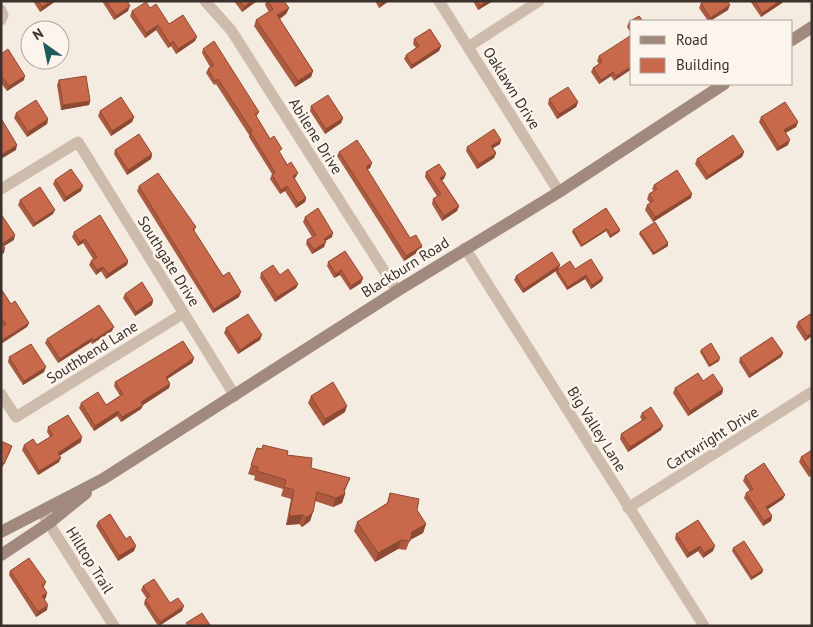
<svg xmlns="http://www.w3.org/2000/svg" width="813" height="627" viewBox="0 0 813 627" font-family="'PT Sans',sans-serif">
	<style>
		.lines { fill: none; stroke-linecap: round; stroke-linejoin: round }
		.minor { stroke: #cdbbac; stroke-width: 11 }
		.secondary { stroke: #a18a7d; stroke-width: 12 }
		.wall { fill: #ac5a40 }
		.shaded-wall { fill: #8c4a34 }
		.building { fill: #c8694b; stroke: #8c4a34 }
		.labels { text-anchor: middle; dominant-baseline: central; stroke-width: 5; stroke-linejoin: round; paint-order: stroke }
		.street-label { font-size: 15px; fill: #3b302b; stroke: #fbf5ee }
	</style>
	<rect width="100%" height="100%" fill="#f4ebe1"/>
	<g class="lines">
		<path class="minor" d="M205,1L231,30L397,291
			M439,1L559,192
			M1,10L3,15L1,20
			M468,47L539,1
			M1,189L78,142L235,396
			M465,248L704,626
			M1,394L16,417L184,313
			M628,508L812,392
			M41,511L114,626"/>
		<path class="secondary" d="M792,40L812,27
			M1,532L103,479L397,291L559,192L724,84
			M1,555L49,523L86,493"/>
	</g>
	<path class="wall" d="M33,1H56L40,12Z
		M102,1H127L128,11L114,20Z
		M234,1H257L242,12Z
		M266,1H284L289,8L286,14L280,19L313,71L311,77L295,87L254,26L256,20L269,12L265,5Z
		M375,1H389L379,8Z
		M473,1H493L478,10Z
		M750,1H783L782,3L761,17Z
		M701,3L728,10L710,21H708L699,8Z
		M150,8L169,24L195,41L176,54L171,46L168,48L156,30L145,38L130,16L132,11Z
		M632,21V35L627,27L629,22Z
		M414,39L441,46L439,51L411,69L404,59L406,55L416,48L413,44Z
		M632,39L614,81L611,76L599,84L591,72L593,68L599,64L597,61L599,56Z
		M30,40V49L27,47Z
		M203,49L259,112L256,117L296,177L294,178L306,198L305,202L296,208L285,191L280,194L270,179L272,174L249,137V135L216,84L214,85L206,73L208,69L210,67L202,53Z
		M1,54L24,80L7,91L1,83Z
		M45,60H57L53,66Z
		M59,80L90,101L89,105L61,110L57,85Z
		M549,99L578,102L576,107L557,119L548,104Z
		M311,106L343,118L341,123L325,134L310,111Z
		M100,111L134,117L132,122L111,136L98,116Z
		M16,113L48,119L47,124L27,137L14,118Z
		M761,117L798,122L796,127L785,133L788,145L777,151L759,122Z
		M500,144L493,148L496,153L494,158L477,169L466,151L467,147Z
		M115,150L152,154L151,159L127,175L114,154Z
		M339,152L372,163L370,168L367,170L410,238L422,246L421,250L404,261L337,156Z
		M744,152L742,157L706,180L695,164L697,159Z
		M426,172L444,179L442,180L459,206L457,211L442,221L432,204L433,199L437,196L425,177Z
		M55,180L81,191L64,202L53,184Z
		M654,185L691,198L653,222L645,210L647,205L650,203L647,199L649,194L654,191L652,189Z
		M139,186L196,227L194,231L223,276L239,297L213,313L137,191Z
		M20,200L53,214L33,227L18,205Z
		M606,208L620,230L619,232L610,238L606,231L581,247L572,232L573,230Z
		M305,217L332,237L325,241L324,247L312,254L306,244L307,240L312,237L303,222Z
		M74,232L128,261L127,265L106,279L101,271L96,275L89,265L91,261L93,259L83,243L78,246L72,237Z
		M640,232L668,246L653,255L639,234Z
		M328,262L363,278L361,283L350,290L340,275L334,278L327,266Z
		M560,265L559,268L575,269L602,281L591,289L585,279L567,290L556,273V271L523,293L514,280L516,276Z
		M261,273L280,275L298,284L296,288L275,302L260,278Z
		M1,289L11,304L29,323L27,327L3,326L1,324Z
		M125,294L153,300L152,305L135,316L123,298Z
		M812,313V336L805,341L796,327L798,322Z
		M226,328L260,340L238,354L224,333Z
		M112,331L92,344L91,342L58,363L45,343L47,339Z
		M701,350L719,361L709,367L700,352Z
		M783,353L781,357L749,378L739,362L740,358Z
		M9,357L44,372L23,385L8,362Z
		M194,358L192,363L167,379L170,384L169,388L143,405L141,409L121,422L117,416L94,431L79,408L81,403L106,405L120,396L114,386L115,382Z
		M703,381L723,389L722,394L688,416L673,393L675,388Z
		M311,396L345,412L323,426L308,403Z
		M642,413L661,430L628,452L620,439L621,434L642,420L640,417Z
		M48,427L81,442L59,456V462L38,475L22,450L24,445H37L50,437L47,432Z
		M1,441L11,450L2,468H1Z
		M257,448L287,455L311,468L350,478L344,492L345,494L342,503L333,507L315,501L313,512L310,521L302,527L299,524L286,525L291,499L281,496L283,489L254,480L255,476L248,474Z
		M812,450V475L809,477L799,462L801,457Z
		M745,476L783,499L768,509L772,516L771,521L763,526L744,498L746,493L750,491L743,481Z
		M390,493L417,510L426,524L423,533L410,540L406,550L398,549L375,562L354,531L357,522L387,503Z
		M98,522L134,551L118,561L96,526Z
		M676,534L713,551L703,558L698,551L687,558L675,539Z
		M733,548L763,570L762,573L751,580L732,551Z
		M10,571L46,582L44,587L46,598L44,599L47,610L36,617L9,575Z
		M143,586L170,603L182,611L159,626H158L144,604L145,600L147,599L141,590Z"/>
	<path class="shaded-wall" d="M51,1H56L40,12L42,7Z
		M252,1H257L242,12L244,7Z
		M384,1H389L379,8L381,3Z
		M487,1H493L478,10L480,6Z
		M780,1H783L782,3L761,17L762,13Z
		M730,5L728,10L710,21H709L710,18Z
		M130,6L128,11L114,20L116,16Z
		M289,8L286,14L275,21L277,15Z
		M158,25L156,30L145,38L146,33Z
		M197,37L195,41L176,54L178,49Z
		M173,41L171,46L168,48L170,44Z
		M441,46L439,51L411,69L412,65Z
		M632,66V69L614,81L616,76Z
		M313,71L311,77L295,87L298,81Z
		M613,72L611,76L599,84L601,80Z
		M25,76L24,80L7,91L9,86Z
		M90,101L89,105L61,110L63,105Z
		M578,102L576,107L557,119L559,114Z
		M134,117L132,122L111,136L112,131Z
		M343,118L341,123L325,134L326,129Z
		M48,119L47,124L27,137L28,132Z
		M798,122L796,127L782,135L784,130Z
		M501,140L500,144L490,150L491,146Z
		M790,140L788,145L777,151L779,147Z
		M17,145L16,150L1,159V155Z
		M744,152L742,157L706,180L708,176Z
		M496,153L494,158L477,169L479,164Z
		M152,154L151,159L127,175L128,170Z
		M372,163L370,168L364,172L366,167Z
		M298,173L296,177L291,181L293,176Z
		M446,174L444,179L439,182L440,178Z
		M83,186L81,191L64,202L66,197Z
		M287,186L285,191L280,194L281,190Z
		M692,194L691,198L653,222L655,217Z
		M306,198L305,202L296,208L298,203Z
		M459,206L457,211L442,221L444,216Z
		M55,210L53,214L33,227L35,223Z
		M607,229L606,231L581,247L582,245Z
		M620,230L619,232L610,238L611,235Z
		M333,233L332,237L322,243L324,239Z
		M15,235L14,240L1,248L2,244Z
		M85,239L83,243L78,246L80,242Z
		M326,242L324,247L312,254L314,250Z
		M668,243V246L653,255L654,253Z
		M422,246L421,250L404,261L406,256Z
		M5,248L4,253L1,255V251Z
		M128,261L127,265L106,279L108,274Z
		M560,265L558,270H557L556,271L523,293L524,289Z
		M103,267L101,271L96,275L97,270Z
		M341,270L340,275L334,278L336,274Z
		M586,275L585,279L567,290L568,287Z
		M363,278L361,283L350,290L351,286Z
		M603,278L602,281L591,289L592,285Z
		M298,284L296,288L275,302L277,297Z
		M241,292L239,297L213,313L214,309Z
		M153,300L152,305L135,316L136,312Z
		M29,323L27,327L1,344V341Z
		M114,327L112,331L92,344L94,340Z
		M812,333V336L805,341L807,336Z
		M262,335L260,340L238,354L240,350Z
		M92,338L91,342L58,363L60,359Z
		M783,353L781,357L749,378L751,374Z
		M194,358L192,363L164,381L166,377Z
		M720,358L719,361L709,367L710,365Z
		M46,367L44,372L23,385L24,381Z
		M170,384L169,388L143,405L141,409L121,422L122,417L141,402Z
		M723,389L722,394L688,416L690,411Z
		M347,406L345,412L323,426L325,419Z
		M118,411L117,416L94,431L95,426Z
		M663,426L661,430L628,452L630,447Z
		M82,437L81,442L56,458L58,453Z
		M61,458L59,462L38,475L39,471Z
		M350,478L343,495L345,494L342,503L333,507L336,498L344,490Z
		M785,495L783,499L765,511L766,507Z
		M313,512L310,521L302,527L306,518Z
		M303,515L299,524L286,525L289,516Z
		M772,516L771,521L763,526L764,521Z
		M426,524L423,533L408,541L412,532Z
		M401,540L398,549L375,562L378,553Z
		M136,546L134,551L118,561L119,556Z
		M700,546L698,551L687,558L689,553Z
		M715,546L713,551L703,558L704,553Z
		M763,570L762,573L751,580L752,577Z
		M47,593L46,598L41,601L42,596Z
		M48,605L47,610L36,617L38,612Z
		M184,606L182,611L159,626L160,622Z"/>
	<path class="building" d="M38,1H51L42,7Z
		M106,1H127L130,6L116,16Z
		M240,1H252L244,7Z
		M268,1H284L289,8L277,15L313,71L298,81L256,20L273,9Z
		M477,1H487L480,6Z
		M705,1H727L730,5L710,18L701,3Z
		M755,1H780L762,13Z
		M146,2L150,8L156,4L169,24L183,15L197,37L178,49L173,41L170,44L158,25L146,33L132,11Z
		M639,16L643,21H632V27L629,22Z
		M42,24L51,30H37Z
		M430,29L441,46L412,65L406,55L419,46L414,39Z
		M630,36L632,39V66L616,76L613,72L601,80L593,68L602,62L599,56Z
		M214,41L259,112L255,114L270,139L274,136L282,149L279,151L287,165L291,162L298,173L293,176L306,198L298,203L287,186L281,190L272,175L275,172L250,132L252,131L218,79L215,81L208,69L214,65L203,49Z
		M8,49L25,76L9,86L3,78L1,80V54Z
		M86,76L90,101L63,105L59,80Z
		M568,87L578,102L559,114L549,99Z
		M328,95L343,118L326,129L311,106Z
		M121,97L134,117L112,131L100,111Z
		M36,100L48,119L28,132L16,113Z
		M785,102L798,122L784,130L790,140L779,147L761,117Z
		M2,120L17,145L1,155V120Z
		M494,129L501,140L491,146L496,153L479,164L467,147Z
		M139,134L152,154L128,170L115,150Z
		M733,135L744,152L708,176L697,159Z
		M357,140L372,163L366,167L410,238L416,235L422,246L406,256L339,152Z
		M439,164L446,174L440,178L459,206L444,216L433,199L441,194L426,172Z
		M71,169L83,186L66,197L55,180Z
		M677,170L692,194L655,217L647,205L653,201L649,194L657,189L654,185Z
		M158,173L196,227L193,229L223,276L229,272L241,292L214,309L139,186Z
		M40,187L55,210L35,223L20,200Z
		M318,208L333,233L324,239L326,242L314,250L307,240L316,235L305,217Z
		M606,208L620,230L611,235L607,229L582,245L573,230Z
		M1,214L15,235L2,244L5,248L1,251Z
		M100,215L128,261L108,274L103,267L97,270L91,261L97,257L85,239L80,242L74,232Z
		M655,222L668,243L654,253L640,232Z
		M345,251L363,278L351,286L341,270L336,274L328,262Z
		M552,252L560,265L524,289L516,276Z
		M591,259L603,278L592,285L586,275L568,287L557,270L570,261L575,269Z
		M273,265L280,275L288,269L298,284L277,297L261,273Z
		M142,282L153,300L136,312L125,294Z
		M1,289L11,304L15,301L29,323L1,341V327L6,324L1,317Z
		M99,305L114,327L94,340L92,338L60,359L47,339Z
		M812,313V333L807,336L798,322Z
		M248,314L262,335L240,350L226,328Z
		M772,337L783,353L751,374L740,358Z
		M183,341L194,358L166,377L170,384L141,402L143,405L122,417L118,411L95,426L81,403L98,392L106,405L123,394L115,382Z
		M711,343L720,358L710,365L701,350Z
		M31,344L46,367L24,381L9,357Z
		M698,373L703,381L713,374L723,389L690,411L675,388Z
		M333,382L347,406L325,419L311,396Z
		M651,407L663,426L630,447L621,434L646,418L642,413Z
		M68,415L82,437L58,453L61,458L39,471L24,445L33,439L37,445L53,435L48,427Z
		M1,441L12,446L4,464L1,462Z
		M263,445L288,451L287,455L312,458L311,468L350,478L344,490L345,494L336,498L317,492L313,512L306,518L303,515L289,516L294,490L284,487L286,480L257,471L258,467L251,465L257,448L262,449Z
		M812,450V472H811L801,457Z
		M764,463L785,495L766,507L772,516L764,521L746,493L753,489L745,476Z
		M390,493L419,499L417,510L426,524L412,532L410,541L401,540L378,553L357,522L388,503Z
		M110,514L126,539L130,536L136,546L119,556L98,522Z
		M698,520L715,546L704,553L700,546L689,553L676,534Z
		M744,541L763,570L752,577L733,548Z
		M29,558L46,582L42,585L47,593L42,596L48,605L38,612L10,571Z
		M154,579L170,603L178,598L184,606L160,622L145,600L150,596L143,586Z
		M202,613L210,625L188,626L186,623Z"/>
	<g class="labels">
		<g class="street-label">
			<text transform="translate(512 88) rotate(58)">Oaklawn Drive</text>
			<text transform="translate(316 136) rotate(58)">Abilene Drive</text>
			<text transform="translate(169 261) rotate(58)">Southgate Drive</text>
			<text transform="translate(405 267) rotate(-32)">Blackburn Road</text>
			<text transform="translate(92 352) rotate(-32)">Southbend Lane</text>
			<text transform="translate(597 429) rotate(58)">Big Valley Lane</text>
			<text transform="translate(712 438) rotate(-32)">Cartwright Drive</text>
			<text transform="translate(90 560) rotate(58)">Hilltop Trail</text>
		</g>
	</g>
	<rect width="813" height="627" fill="none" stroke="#3b302b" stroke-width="5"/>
	<rect x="630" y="20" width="162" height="65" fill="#fbf5ee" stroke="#aea6a0"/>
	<rect x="640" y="36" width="25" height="8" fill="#a18a7d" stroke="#aea6a0"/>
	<text x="676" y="45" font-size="15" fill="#3b302b">Road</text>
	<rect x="640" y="58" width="25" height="15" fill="#c8694b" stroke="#aea6a0"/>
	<text x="676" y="70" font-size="15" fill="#3b302b">Building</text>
	<g transform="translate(45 45) rotate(327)"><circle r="24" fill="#fbf5ee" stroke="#aea6a0"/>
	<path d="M0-4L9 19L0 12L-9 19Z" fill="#1f5a5e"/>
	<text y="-8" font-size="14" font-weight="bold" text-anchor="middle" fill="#3b302b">N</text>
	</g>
</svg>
